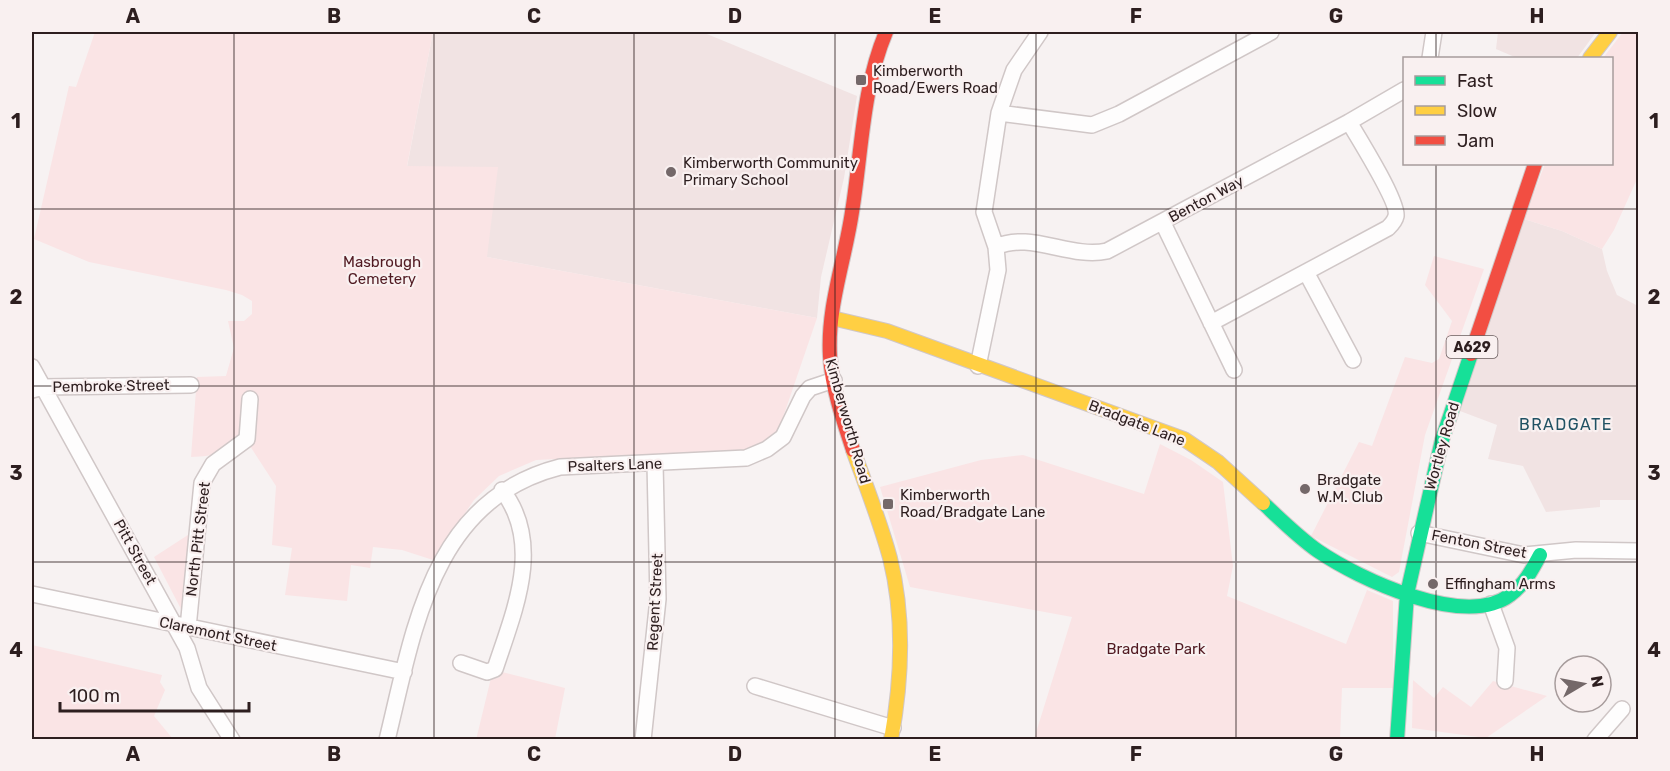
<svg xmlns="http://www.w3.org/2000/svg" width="1670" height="771" viewBox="0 0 1670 771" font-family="Rubik,sans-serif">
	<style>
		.built { fill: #f1e3e3 }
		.green { fill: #fae4e5 }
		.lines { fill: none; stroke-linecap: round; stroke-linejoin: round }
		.street-casing { stroke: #d0c7c7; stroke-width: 18 }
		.fast-casing { stroke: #d0c7c7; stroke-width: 16 }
		.slow-casing { stroke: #d0c7c7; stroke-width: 16 }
		.jam-casing { stroke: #d0c7c7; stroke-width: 16 }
		.street { stroke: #fefdfd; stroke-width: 15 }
		.fast { stroke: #16e098; stroke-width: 14 }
		.slow { stroke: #ffcf43; stroke-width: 14 }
		.jam { stroke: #f24e42; stroke-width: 14 }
		.grid { fill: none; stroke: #2d1e1f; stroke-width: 1.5; stroke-opacity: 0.55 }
		.poi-dot { fill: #746869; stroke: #f9f0f0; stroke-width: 2 }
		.labels { text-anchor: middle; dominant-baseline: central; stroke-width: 4.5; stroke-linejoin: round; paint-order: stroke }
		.shield { fill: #f9f0f0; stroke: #6a5d5e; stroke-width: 1.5 }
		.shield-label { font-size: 14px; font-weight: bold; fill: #2d1e1f }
		.poi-label { font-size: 15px; fill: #2d1e1f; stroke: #f9f0f0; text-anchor: start }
		.street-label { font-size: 15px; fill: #2d1e1f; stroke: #f9f0f0 }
		.park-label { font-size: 15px; fill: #511a22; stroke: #f9f0f0 }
		.neighbourhood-label { font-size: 16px; letter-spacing: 1.5px; fill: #205163; stroke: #f9f0f0 }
		.neatline { fill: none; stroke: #2d1e1f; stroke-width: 2 }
		.grid-label { font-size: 20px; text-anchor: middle; font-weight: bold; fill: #2d1e1f }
	</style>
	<rect width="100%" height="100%" fill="#f7f2f2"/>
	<path class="built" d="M433,32H702L857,96L844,178L821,277L817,318L487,257L407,167Z
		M1498,32H1596L1577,58H1517L1496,49Z
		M1524,219L1562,231L1602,249L1607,271L1617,295L1638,306V500H1600V507L1546,512L1523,466L1488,459L1497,425L1460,411Z"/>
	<path class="green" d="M95,32H433L407,166L498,167L487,257L817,318L779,429L765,443L748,450L536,460L499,476L474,500L433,560L402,550L373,547L370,568L351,565L347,601L285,595L292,548L272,545L276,486L250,446L251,394L243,395C243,438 241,456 191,457L197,377L226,376L234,348L228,321H244L252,314V301L242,295L226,290L89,262L34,239L69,86L76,87Z
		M1623,32H1638V177L1614,230L1602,249L1562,231L1524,219L1545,164H1612V58H1603Z
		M1434,256L1484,269L1425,435L1399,572L1392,577L1311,536L1359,442L1372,446L1405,357L1432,363L1439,359L1452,321L1425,285Z
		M1160,444L1191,460L1223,482L1233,566L1227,596L1346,644L1367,590L1393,601V688H1342L1340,739H1034L1072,617L910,587L880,487L981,460L1023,455L1144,494Z
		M191,533L184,608L181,609L154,557Z
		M32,645L162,675L160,682L165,690L154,716L173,739H36L32,737Z
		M502,672L565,688L555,739L476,740L491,678H498Z
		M1413,680L1434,698L1443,687L1471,707L1493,681L1547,696L1486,738L1412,728Z"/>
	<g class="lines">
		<defs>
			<path id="street" d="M1430,58L1434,32
				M999,113L1092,125L1119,114L1271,32
				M1163,223L1234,370
				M996,247C1030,231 1070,259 1107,251L1349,122L1404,90
				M1306,272L1353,360
				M1211,323L1388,228C1391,225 1395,221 1396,216C1399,203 1358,137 1349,122
				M978,366L998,270L996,247L984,212L999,113L1014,70L1040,32
				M32,367L187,648L199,688L232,740
				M32,390L43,387L191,385
				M1419,533L1524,555L1576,550L1638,551
				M32,594L404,672
				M1491,604L1507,648L1505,681
				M188,628L202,483L213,464L247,439L250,399
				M461,663L487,672L495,669C514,611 544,544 502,490
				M755,686L893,728
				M387,740C414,630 431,500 560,467L746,458L767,449L783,437L803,396L810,388L834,380
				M643,740L658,599L655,463
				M1595,740L1622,709"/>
			<path id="fast" d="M1263,503C1280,519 1298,537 1318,551C1359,579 1465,629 1510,595C1524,585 1532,570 1540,555
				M1397,740L1407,594L1442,440L1471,354"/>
			<path id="slow" d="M1590,58L1610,32
				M832,318L887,331L1184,439L1218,462L1263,503
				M853,450C866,486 880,521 890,558C905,618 902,680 891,740"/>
			<path id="jam" d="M1471,354L1535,164
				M853,450C843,420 832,388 830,356C827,307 845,260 852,212C862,151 862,89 886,32"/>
		</defs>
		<use href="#street" class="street-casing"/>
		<use href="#fast" class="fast-casing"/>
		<use href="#slow" class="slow-casing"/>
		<use href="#jam" class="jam-casing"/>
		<use href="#street" class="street"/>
		<use href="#fast" class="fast"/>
		<use href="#slow" class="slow"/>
		<use href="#jam" class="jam"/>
	</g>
	<path class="grid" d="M234,32V740M434,32V740M634,32V740M835,32V740M1036,32V740M1236,32V740M1436,32V58M1436,164V740M32,209H1638M32,386H1638M32,562H1638"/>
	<g class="poi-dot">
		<rect x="855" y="74" width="12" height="12" rx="3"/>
		<circle cx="671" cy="172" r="6"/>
		<circle cx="1305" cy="489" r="6"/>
		<rect x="882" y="498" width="12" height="12" rx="3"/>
		<circle cx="1433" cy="584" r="6"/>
	</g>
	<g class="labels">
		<rect class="shield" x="1446.5" y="336" width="51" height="22" rx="4.5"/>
		<g class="shield-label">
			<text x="1472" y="347">A629</text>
		</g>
		<g class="poi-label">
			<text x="873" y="71">Kimberworth<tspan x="873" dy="17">Road/Ewers Road</tspan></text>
			<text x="683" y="163">Kimberworth Community<tspan x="683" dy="17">Primary School</tspan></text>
			<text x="1317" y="480">Bradgate<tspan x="1317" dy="17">W.M. Club</tspan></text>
			<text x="900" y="495">Kimberworth<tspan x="900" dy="17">Road/Bradgate Lane</tspan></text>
			<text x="1445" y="584">Effingham Arms</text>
		</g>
		<g class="street-label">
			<text transform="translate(1206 199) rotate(-28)">Benton Way</text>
			<text transform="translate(111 386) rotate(-1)">Pembroke Street</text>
			<text transform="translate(848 421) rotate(74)">Kimberworth Road</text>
			<text transform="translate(1137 423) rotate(21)">Bradgate Lane</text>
			<text transform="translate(1442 446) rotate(-74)">Wortley Road</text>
			<text transform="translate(615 465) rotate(-2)">Psalters Lane</text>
			<text transform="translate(198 539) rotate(-83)">North Pitt Street</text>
			<text transform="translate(1479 544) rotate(11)">Fenton Street</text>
			<text transform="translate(135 552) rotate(61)">Pitt Street</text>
			<text transform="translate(655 602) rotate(-87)">Regent Street</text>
			<text transform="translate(218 634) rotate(12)">Claremont Street</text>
		</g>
		<g class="park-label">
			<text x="382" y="262">Masbrough<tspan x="382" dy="17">Cemetery</tspan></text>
			<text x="1156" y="649">Bradgate Park</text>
		</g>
		<g class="neighbourhood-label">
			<text x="1566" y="424">BRADGATE</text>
		</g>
	</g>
	<rect width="1670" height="771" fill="none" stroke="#f9f0f0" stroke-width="66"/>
	<rect x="1403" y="57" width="210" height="108" fill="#f9f0f0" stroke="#a79c9c" stroke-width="1.5"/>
	<rect x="1415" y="76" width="30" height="9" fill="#16e098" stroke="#a79c9c" stroke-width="1.5"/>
	<text x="1457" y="87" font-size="18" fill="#2d1e1f">Fast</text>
	<rect x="1415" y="106" width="30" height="9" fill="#ffcf43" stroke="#a79c9c" stroke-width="1.5"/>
	<text x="1457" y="117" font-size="18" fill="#2d1e1f">Slow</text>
	<rect x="1415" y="136" width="30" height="9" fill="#f24e42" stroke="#a79c9c" stroke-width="1.5"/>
	<text x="1457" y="147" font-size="18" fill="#2d1e1f">Jam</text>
	<g transform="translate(1583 684) rotate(80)"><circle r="28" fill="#f9f0f0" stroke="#a79c9c" stroke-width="1.5"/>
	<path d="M0-4.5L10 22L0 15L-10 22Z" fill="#746869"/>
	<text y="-9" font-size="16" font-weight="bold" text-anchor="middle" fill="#2d1e1f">N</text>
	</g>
	<path d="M60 702v9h189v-9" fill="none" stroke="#2d1e1f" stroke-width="3"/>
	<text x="69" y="702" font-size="18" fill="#2d1e1f" stroke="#f9f0f0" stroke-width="4.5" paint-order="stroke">100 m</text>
	<rect x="33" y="33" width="1604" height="705" class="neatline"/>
	<g class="grid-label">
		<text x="133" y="23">A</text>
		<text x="334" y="23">B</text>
		<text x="534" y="23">C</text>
		<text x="735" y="23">D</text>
		<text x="935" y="23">E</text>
		<text x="1136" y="23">F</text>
		<text x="1336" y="23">G</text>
		<text x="1537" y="23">H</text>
		<text x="16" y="128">1</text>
		<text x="1654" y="128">1</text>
		<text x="16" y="304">2</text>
		<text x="1654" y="304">2</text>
		<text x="16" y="480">3</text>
		<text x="1654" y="480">3</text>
		<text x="16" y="657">4</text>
		<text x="1654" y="657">4</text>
		<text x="133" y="761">A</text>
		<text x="334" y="761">B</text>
		<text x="534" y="761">C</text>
		<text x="735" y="761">D</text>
		<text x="935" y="761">E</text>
		<text x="1136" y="761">F</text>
		<text x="1336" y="761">G</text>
		<text x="1537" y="761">H</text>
	</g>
</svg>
